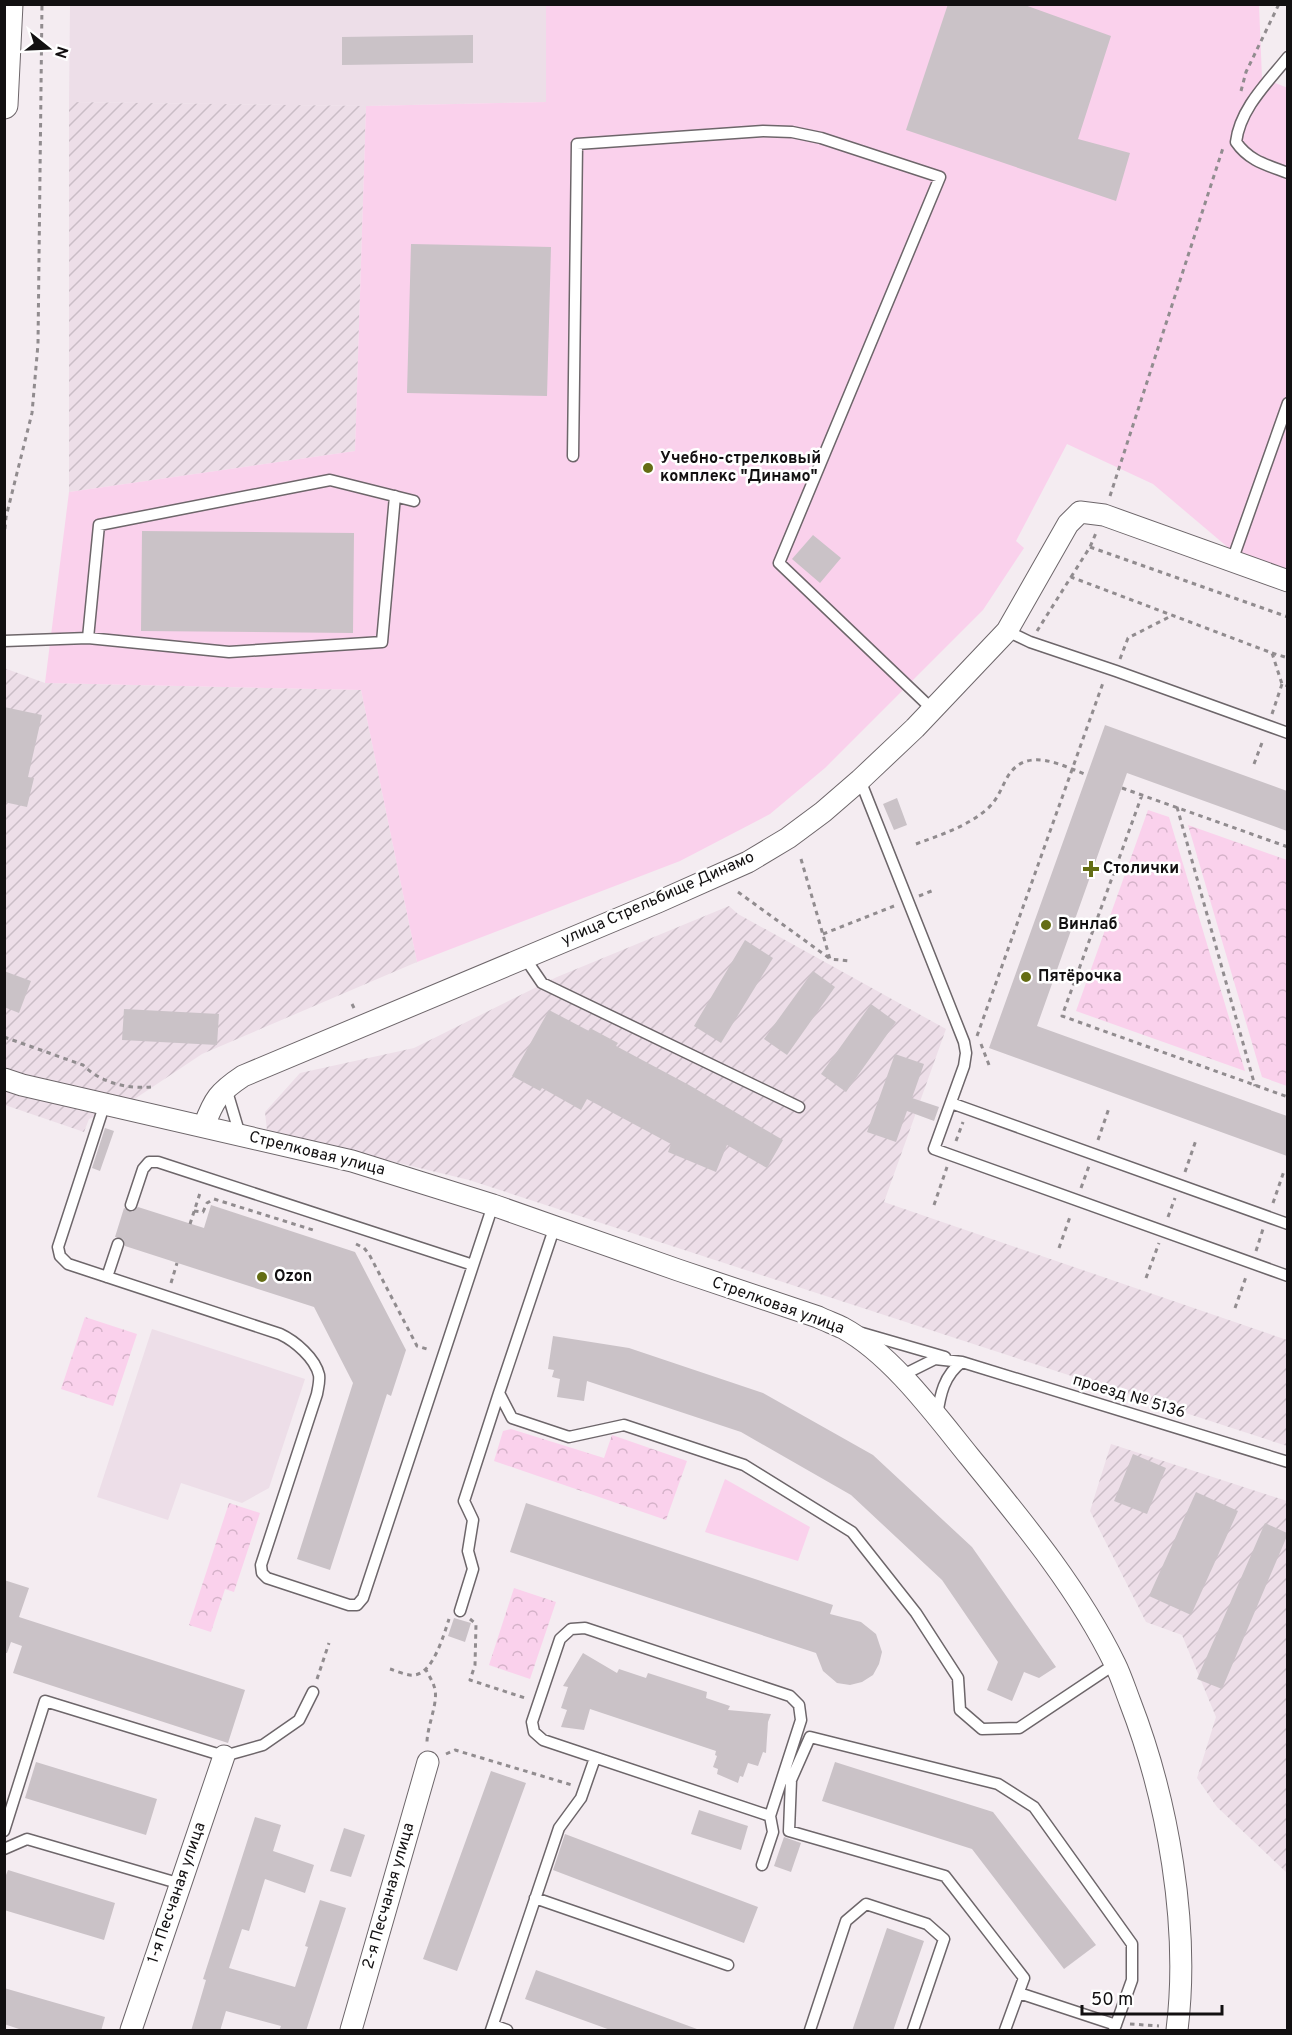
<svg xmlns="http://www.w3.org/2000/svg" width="1292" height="2035" viewBox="0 0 1292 2035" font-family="Overpass,sans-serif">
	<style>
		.built { fill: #eddee8 }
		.industrial { fill: url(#industrial-furrows) }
		.grass { fill: #fad1ec }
		.park { fill: url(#park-crowns) }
		.building { fill: #cac2c7 }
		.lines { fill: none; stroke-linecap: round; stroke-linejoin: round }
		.service-casing { stroke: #6d666a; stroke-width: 13 }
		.minor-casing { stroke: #6d666a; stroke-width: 23 }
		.tertiary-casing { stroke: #6d666a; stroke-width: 29 }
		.path { stroke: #918c8f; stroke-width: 3; stroke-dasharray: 4.5 4.5; stroke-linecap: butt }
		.service { stroke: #fff; stroke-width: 10 }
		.minor { stroke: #fff; stroke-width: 21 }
		.tertiary { stroke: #fff; stroke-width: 27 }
		.poi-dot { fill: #646d14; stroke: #fff; stroke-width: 2 }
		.labels { text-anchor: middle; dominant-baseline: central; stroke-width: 5; stroke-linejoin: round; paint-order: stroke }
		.poi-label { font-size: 16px; font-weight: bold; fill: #121011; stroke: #fff; text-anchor: start }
		.street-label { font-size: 16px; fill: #121011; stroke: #fff }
	</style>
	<defs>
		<pattern id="industrial-furrows" width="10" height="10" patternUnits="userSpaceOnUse" patternTransform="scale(1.5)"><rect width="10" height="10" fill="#eddee8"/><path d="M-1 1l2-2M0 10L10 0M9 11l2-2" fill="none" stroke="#cabdc6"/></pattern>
		<pattern id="park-crowns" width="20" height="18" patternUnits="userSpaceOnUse" patternTransform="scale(1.5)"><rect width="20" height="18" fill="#fad1ec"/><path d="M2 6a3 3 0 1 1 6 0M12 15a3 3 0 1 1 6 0" fill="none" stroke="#d5b2c9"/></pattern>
	</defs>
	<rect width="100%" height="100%" fill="#f4ecf1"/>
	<path class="built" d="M70,5H546V102L366,106L69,102Z
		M152,1329L305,1379L269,1488L242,1503L181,1483L168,1520L97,1497Z"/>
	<path class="industrial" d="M69,102L366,106L355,451L69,492Z
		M4,668L45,683L361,690L417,962L202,1054L136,1098L89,1119L84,1132L5,1105Z
		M729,906L738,914L946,1029L884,1202L1287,1340V1446L469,1180L267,1131L265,1112L300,1073L414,1048L557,977Z
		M1111,1444L1287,1501V1873L1217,1807L1197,1778L1216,1717L1182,1635L1146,1622L1090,1511Z"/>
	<path class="grass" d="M546,5H1259L1262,78L1288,88L1287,586L1263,577L1153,484L1067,444L1016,541L1024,548L983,610L825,768L770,814L680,861L417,962L361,690L45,683L69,492L355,451L366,106L546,102Z
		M725,1479L810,1527L798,1561L705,1532Z"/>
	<path class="park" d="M1148,810L1169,817L1245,1071L1076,1011Z
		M1188,825L1287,860V1086L1262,1077Z
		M85,1317L137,1334L113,1406L61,1389Z
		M511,1429L604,1458L612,1435L687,1461L666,1520L494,1461L503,1431Z
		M229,1503L260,1513L234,1592L225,1589L211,1632L189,1625Z
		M514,1588L556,1602L530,1679L489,1665Z"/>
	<path class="building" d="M948,4H1022L1111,36L1078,139L1130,153L1116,201L906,130Z
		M473,35V63L342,65V37Z
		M411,244L551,247L547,396L407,393Z
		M142,531L354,533L353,633L141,631Z
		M813,535L841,558L820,583L792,559Z
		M4,707L42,715L28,777L34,778L27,807L4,802Z
		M1105,725L1287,791V831L1127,773L1037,1026L1287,1116V1156L989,1048Z
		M897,798L907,825L894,830L883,804Z
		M745,940L773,958L721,1043L694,1026Z
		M4,971L31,981L19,1013L4,1007Z
		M813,971L835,987L787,1055L764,1039Z
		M871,1004L896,1022L846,1092L821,1074Z
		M124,1009L219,1014L217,1045L122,1040Z
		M549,1010L589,1031L590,1028L618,1043L616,1046L689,1085L783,1140L767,1168L727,1145L716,1172L668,1152L671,1144L587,1099L581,1110L542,1088L540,1091L512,1076Z
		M895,1054L924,1064L912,1098L939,1107L934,1121L907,1111L896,1142L867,1132Z
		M105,1128L114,1131L100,1171L92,1168Z
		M211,1205L355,1252L406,1350L391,1396L387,1394L330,1570L297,1559L353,1383L314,1307L125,1246L123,1239L115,1237L124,1208L132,1212L138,1207L204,1228Z
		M553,1336L629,1348L763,1393L873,1455L972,1547L1056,1667L1039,1678L1024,1672L1012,1701L987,1690L998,1662L942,1580L851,1495L741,1432L587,1381L584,1401L557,1397L560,1379L552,1377L554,1370L548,1369Z
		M1133,1454L1166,1468L1147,1514L1114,1501Z
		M1196,1492L1238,1511L1191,1615L1149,1596Z
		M526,1503L833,1605L830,1614L861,1622L876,1634L882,1652L879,1664L873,1675L862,1682L850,1685L837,1683L823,1671L816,1653L510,1552Z
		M1265,1523L1287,1533V1536L1222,1689L1197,1679Z
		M4,1580L29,1588L19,1617L245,1690L228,1743L13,1673L22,1646L11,1642L7,1653H4Z
		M454,1618L471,1623L465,1642L448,1636Z
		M583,1653L617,1673L619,1669L646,1678L648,1673L707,1692L706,1698L730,1706L728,1710L771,1714L768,1722L766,1753L763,1752L758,1766L748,1763L743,1777L740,1776L738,1783L717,1774L718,1769L713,1767L717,1756L715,1755L716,1751L590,1709L584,1730L561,1727L567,1710L561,1708L568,1687L563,1686Z
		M36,1762L157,1799L146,1835L25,1798Z
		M835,1762L993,1812L1096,1945L1064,1969L972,1849L822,1801Z
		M491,1771L526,1783L457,1971L423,1959Z
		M699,1810L748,1826L741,1850L691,1834Z
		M255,1817L281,1825L273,1851L314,1865L305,1893L265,1879L249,1931L242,1929L229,1968L295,1987L308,1947L305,1946L320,1900L346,1908L306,2031H279L281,2026L226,2011L220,2031H191L206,1980L203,1979Z
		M344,1828L365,1835L351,1877L330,1871Z
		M565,1834L758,1907L744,1943L553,1870Z
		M784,1837L801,1843L791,1872L774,1866Z
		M8,1870L115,1903L104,1940L4,1910V1880Z
		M887,1928L924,1941L893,2031H852Z
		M536,1970L697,2029V2031H613L525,1999Z
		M4,1988L105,2017L101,2031H25L4,2024Z"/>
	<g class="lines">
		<defs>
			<path id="service" d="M1288,57C1267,83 1240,109 1236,142C1249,161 1267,165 1288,173
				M573,456L577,144L763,131L792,132L821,138L940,177L779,563L932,709
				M1232,561L1288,403
				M1007,631L1030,642L1116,671L1288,733
				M88,638L229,652L382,642L395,496
				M4,641L88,638L99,525L330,480L414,501
				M860,780L964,1042L966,1053L964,1066L934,1149L1288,1276
				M525,958L542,983L799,1107
				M226,1088L240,1135
				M105,1103L58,1247L60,1256L68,1264L280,1334C295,1341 315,1358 319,1375C320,1381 318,1388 317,1394L261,1565L262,1573L267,1578L349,1605H357L363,1598L493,1205
				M951,1103L1288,1224
				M131,1205L143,1169L149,1162H158L473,1265
				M555,1226L499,1393L512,1418L569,1437L624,1425L744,1465L852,1532L916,1613L958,1678L960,1710L982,1729L1019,1728L1115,1664
				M107,1277L118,1244
				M862,1333L945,1357
				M901,1376L935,1359L962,1362L1288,1462
				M937,1416C940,1395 944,1375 962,1362
				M460,1611L473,1569L468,1551L473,1520L464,1501L499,1393
				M585,1628L790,1696L799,1705L801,1720L770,1816L543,1740L534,1732L532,1722L560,1639L571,1629Z
				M4,1831L45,1701L224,1756L263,1745L299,1720L313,1692
				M4,1849L27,1839L181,1884
				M762,1865L773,1832L770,1816
				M535,1898L728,1965
				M1019,1993L1116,2025
				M493,2025L507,2030
				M491,2030L559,1828L581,1798L595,1758
				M810,2030L846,1921L866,1904L927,1924L944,1939L913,2030
				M1005,2030L1024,1978L945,1876L789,1831L791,1780L810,1737L998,1784L1034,1807L1132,1944V1980L1114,2030"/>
			<path id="minor" d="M4,1079L22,1085L352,1161L493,1205L678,1270L818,1317C826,1321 835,1324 843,1328C891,1354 935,1414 969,1456C1022,1521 1078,1588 1115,1664C1121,1676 1125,1689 1130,1702C1168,1800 1190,1926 1177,2030
				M204,1126C214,1099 219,1092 243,1076L658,902L748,862L788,838L823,812L860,780L915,728L1007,631L1068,524L1080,512L1104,515L1288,581
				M131,2030L224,1756
				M351,2030L428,1762"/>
			<path id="tertiary" d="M4,105L9,4"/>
		</defs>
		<use href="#service" class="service-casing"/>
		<use href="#minor" class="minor-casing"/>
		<use href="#tertiary" class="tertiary-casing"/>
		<path class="path" d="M1241,91L1246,72L1279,4
			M1110,496L1223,148
			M4,538L6,517L32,413L38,344L42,4
			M1090,547L1288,617
			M1071,577L1090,547L1096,533
			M1037,631L1071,577L1272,653L1282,684L1288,686
			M1272,653L1288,658
			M1120,659L1128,638L1171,616
			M1272,714L1282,684
			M1254,764L1263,740
			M1122,788L1288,847
			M1142,795L1062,1016L1288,1097
			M1177,807L1255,1086
			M916,844C940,835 966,827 986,810C998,800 1001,788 1008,776C1027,746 1061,765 1087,775
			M801,859L830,959L850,961
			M738,892L829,958
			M919,896L934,890
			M823,934L894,906
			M352,1004L355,1010
			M977,1036L1104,680
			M4,1037L83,1065C101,1083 127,1089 152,1087
			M981,1044L989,1065
			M1098,1140L1109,1108
			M956,1141L963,1122
			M1185,1172L1196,1140
			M1081,1188L1089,1166
			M1273,1203L1284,1171
			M934,1205L947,1167
			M194,1211L203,1212L207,1203L214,1199L313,1230
			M1168,1217L1175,1198
			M190,1224L201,1190
			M356,1244L364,1248L369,1254L417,1346L430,1350
			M1059,1248L1071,1214
			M1256,1251L1263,1229
			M1146,1278L1159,1243
			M171,1283L177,1263
			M1235,1308L1247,1274
			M470,1619L476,1624L475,1665L470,1680L525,1698
			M425,1668C428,1674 432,1680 434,1686C440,1701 426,1727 427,1745
			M390,1669C397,1671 407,1676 414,1675C433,1674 444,1634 449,1619
			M317,1679L329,1643
			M446,1754L455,1750L572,1785
			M1130,2024L1159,2026"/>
		<use href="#service" class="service"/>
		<use href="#minor" class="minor"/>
		<use href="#tertiary" class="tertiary"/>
	</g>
	<g class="poi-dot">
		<circle cx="648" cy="468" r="6"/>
		<path d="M1088 860h6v6h6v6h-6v6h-6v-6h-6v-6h6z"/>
		<circle cx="1046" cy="925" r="6"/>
		<circle cx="1026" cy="977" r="6"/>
		<circle cx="262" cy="1277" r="6"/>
	</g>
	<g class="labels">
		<g class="poi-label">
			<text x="660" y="459">Учебно-стрелковый<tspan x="660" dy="18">комплекс "Динамо"</tspan></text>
			<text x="1103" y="869">Столички</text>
			<text x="1058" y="925">Винлаб</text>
			<text x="1038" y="977">Пятёрочка</text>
			<text x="274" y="1277">Ozon</text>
		</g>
		<g class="street-label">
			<text transform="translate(658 899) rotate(-24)">улица Стрельбище Динамо</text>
			<text transform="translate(317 1154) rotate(14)">Стрелковая улица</text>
			<text transform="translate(778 1306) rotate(20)">Стрелковая улица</text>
			<text transform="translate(1129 1397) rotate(17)">проезд № 5136</text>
			<text transform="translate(177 1893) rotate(-71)">1-я Песчаная улица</text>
			<text transform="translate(389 1896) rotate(-74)">2-я Песчаная улица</text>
		</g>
	</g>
	<rect width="1292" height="2035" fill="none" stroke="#121011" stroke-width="12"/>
	<g transform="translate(48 48) rotate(108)" stroke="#ffffff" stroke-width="4.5" paint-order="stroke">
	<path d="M0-4.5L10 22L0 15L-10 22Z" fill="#121011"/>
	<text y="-9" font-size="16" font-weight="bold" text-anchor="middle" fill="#121011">N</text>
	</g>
	<path d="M1082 2005v9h140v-9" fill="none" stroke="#121011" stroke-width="3"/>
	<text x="1091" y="2005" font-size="18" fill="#121011" stroke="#ffffff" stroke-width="4.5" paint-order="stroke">50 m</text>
</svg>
